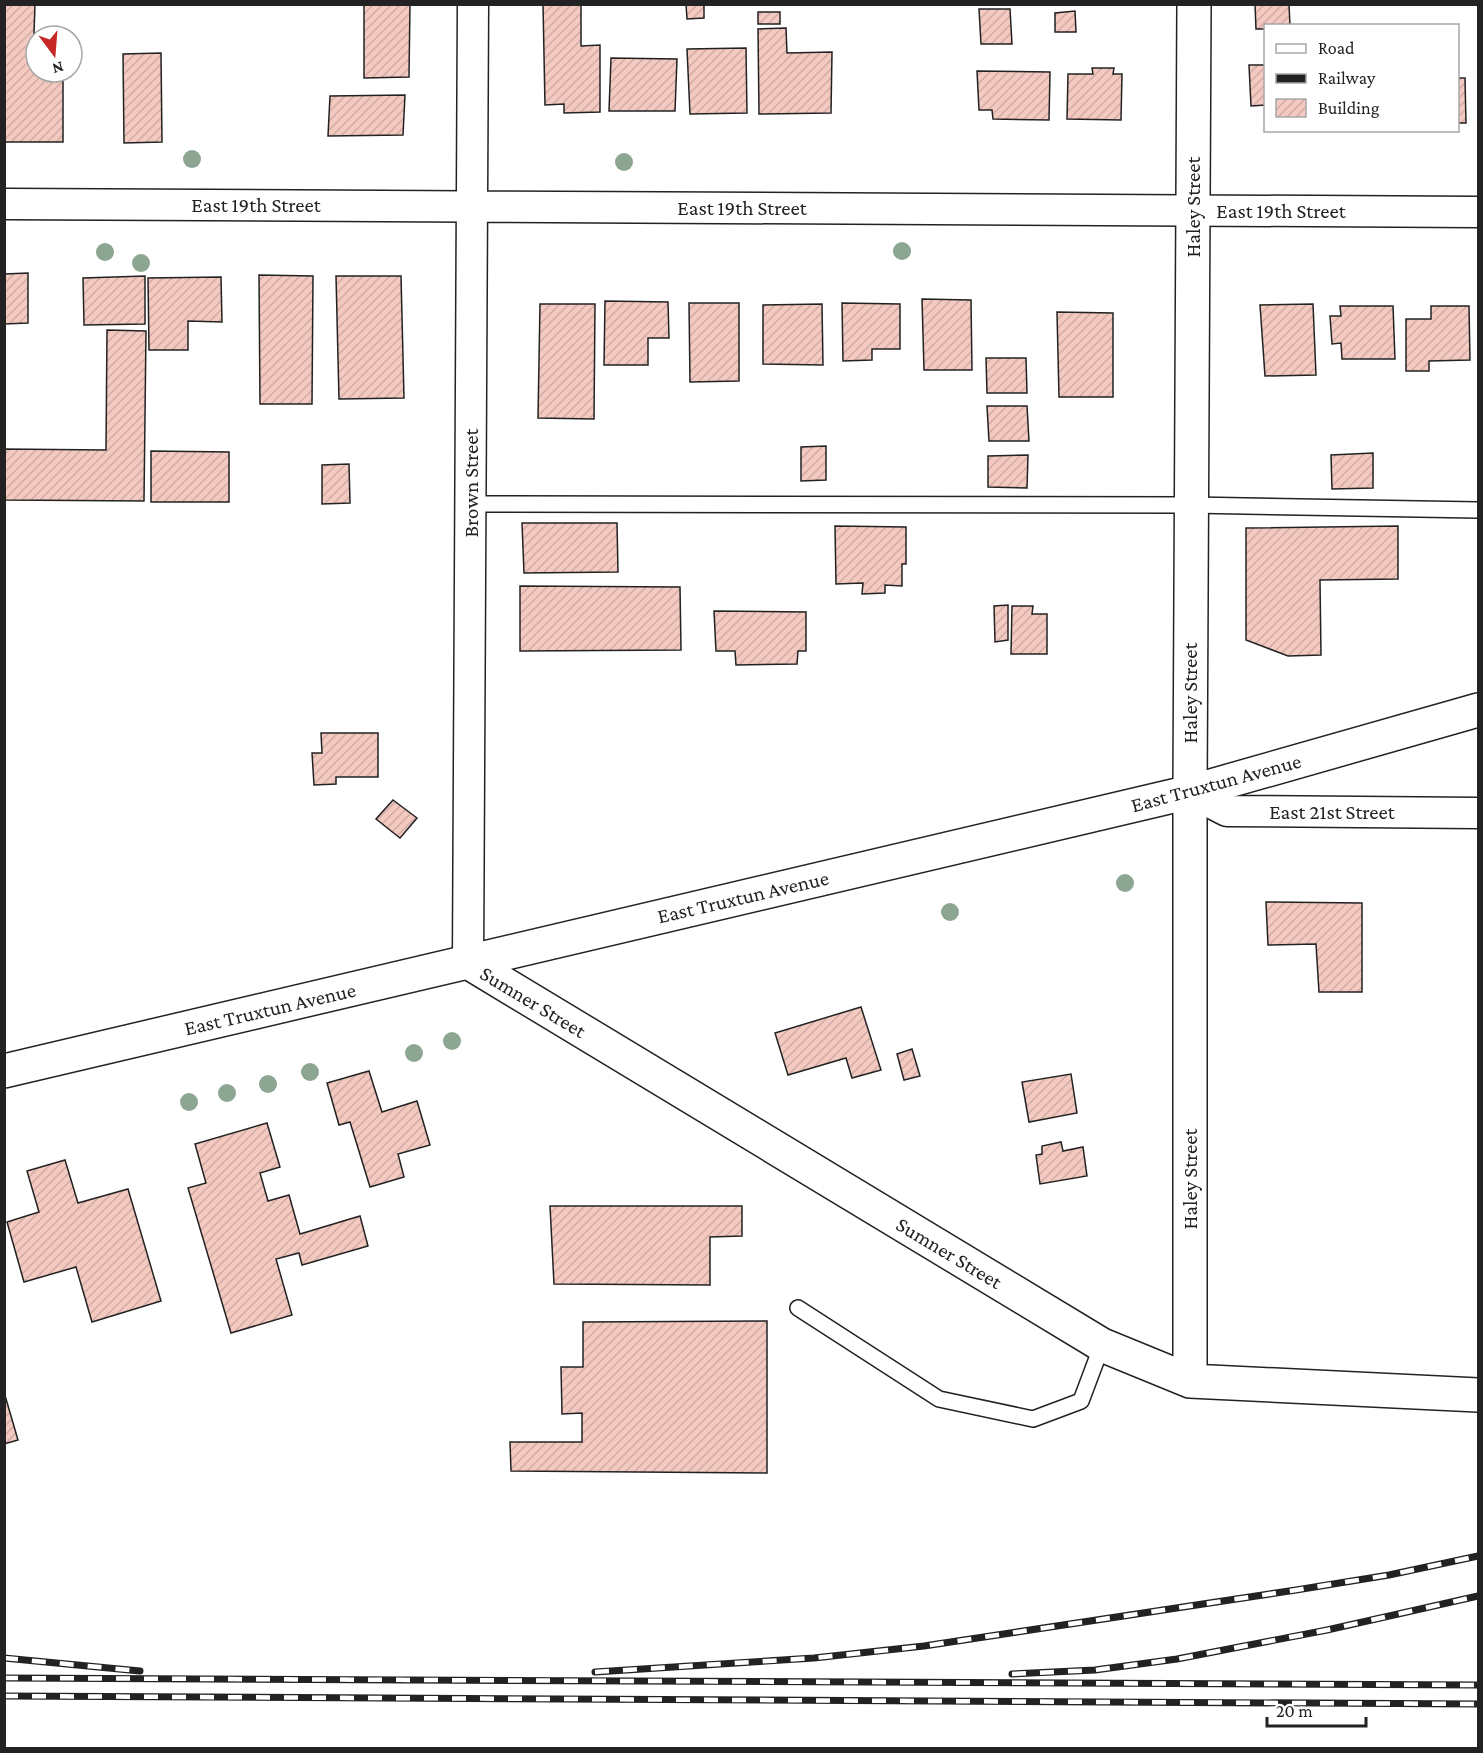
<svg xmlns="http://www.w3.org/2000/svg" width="1483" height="1753" viewBox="0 0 1483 1753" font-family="'Crimson Pro',serif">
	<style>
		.building { fill: url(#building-hatch); stroke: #222; stroke-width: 1.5 }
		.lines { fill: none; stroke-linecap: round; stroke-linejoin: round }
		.service-casing { stroke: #222; stroke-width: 18 }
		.minor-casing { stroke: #222; stroke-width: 33 }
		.tertiary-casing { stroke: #222; stroke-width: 36 }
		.secondary-casing { stroke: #222; stroke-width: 36 }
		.service { stroke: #fff; stroke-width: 15 }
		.minor { stroke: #fff; stroke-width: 30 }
		.tertiary { stroke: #fff; stroke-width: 33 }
		.secondary { stroke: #fff; stroke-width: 33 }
		.rail-casing { stroke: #222; stroke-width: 7 }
		.rail { stroke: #fff; stroke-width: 4.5; stroke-dasharray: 14; stroke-linecap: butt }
		.tree { fill: #8da692 }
		.labels { text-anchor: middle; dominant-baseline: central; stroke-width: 4.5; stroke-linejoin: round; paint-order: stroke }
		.street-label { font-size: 21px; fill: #222; stroke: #fff }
	</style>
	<defs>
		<pattern id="building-hatch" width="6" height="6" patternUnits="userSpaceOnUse" patternTransform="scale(1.5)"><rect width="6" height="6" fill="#f3c9c0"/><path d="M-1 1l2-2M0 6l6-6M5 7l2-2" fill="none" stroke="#d0aca5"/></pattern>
	</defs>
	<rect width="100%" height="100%" fill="#fff"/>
	<path class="building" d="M4,4H35L34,34L43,33V36H36V72H63V142H4Z
		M364,4H410L409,77L364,78Z
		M543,4H581V46L600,45V112L564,113V104L545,105Z
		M686,4H704V18L687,19Z
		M1255,4H1289L1290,26H1266V29H1256Z
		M979,9H1010L1012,44H981Z
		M1075,11L1076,32H1055V13Z
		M758,12H780V24H758Z
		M786,28L787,53L832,52L831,113L759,114L758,29Z
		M746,48L747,113L690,114L687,49Z
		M161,53L162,142L124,143L123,54Z
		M611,58L677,59L675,111H609Z
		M1249,65H1266V105L1251,106Z
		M1092,68H1114L1113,74H1122L1121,120L1067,119L1068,74H1093Z
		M977,71L1050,72L1049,120L993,119L992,110H979Z
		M1458,78H1465L1466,123H1458Z
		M405,95L403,135L328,136L330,96Z
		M28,273V323L4,324V274Z
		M259,275L313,276L312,404H260Z
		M145,276V324L84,325L83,278Z
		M336,276H401L404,398L339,399Z
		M221,277L222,322L188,321V350H149L148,278Z
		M922,299L971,300L972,370H924Z
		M605,301L668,302L669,338H648V365H604Z
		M689,303H739V381L690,382Z
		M842,303L900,304V349H872V360L843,361Z
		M540,304H595L594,419L538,418Z
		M822,304L823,365L763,364V305Z
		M1313,304L1316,375L1265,376L1260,305Z
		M1340,306H1393L1395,359H1342L1341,343L1332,344L1330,316H1341Z
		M1431,306H1469L1470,360L1429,361V371H1406V319H1431Z
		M1057,312L1113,313V397H1059Z
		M107,330L146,331L144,501L4,500V449L106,450Z
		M986,358H1026L1027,393H987Z
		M987,406H1027L1029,441H989Z
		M826,446V480L801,481V447Z
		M151,451L229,452V502H151Z
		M1373,453V488L1332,489L1331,455Z
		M1028,455L1027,488L988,487V456Z
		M349,464L350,503L322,504V465Z
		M522,523H617L618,572L524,573Z
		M835,526L906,527V564H902V586L885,585V593L862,594L863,583L836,584Z
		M1398,526V579L1320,580L1321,655L1288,656L1246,640V528Z
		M520,586L680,587L681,650L520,651Z
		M1008,605V640L995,642L994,606Z
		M1012,606H1033L1032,614H1047V654H1011Z
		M714,611L806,612V651H798L797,664L736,665L735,651H716Z
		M321,733H378V777H336V784L314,785L312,753H322Z
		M393,800L417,818L400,838L376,819Z
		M1266,902L1362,903V992H1319L1316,944L1268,945Z
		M861,1007L881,1070L852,1078L846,1058L788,1075L775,1033Z
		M912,1049L920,1076L904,1080L897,1054Z
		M369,1071L382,1112L417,1101L430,1145L398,1154L404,1177L370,1187L350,1122L339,1125L327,1083Z
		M1071,1074L1077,1113L1029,1122L1022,1082Z
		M267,1123L280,1167L260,1173L268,1201L289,1195L300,1234L360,1216L368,1246L302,1265L299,1253L276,1259L292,1315L231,1333L188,1188L206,1183L195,1144Z
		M1061,1142L1063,1151L1083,1147L1087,1176L1040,1184L1036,1155L1042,1154V1146Z
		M65,1160L78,1203L128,1189L161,1301L92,1322L76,1267L24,1282L7,1222L39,1212L27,1171Z
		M550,1206H742V1236L710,1237V1285L554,1284Z
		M767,1321V1473L511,1471L510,1442H582V1413L562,1414L561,1367H583V1322Z
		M4,1392L18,1440L4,1444Z"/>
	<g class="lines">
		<defs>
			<path id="service" d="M470,504L1191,505L1478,510
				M798,1308L939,1399L1033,1419L1081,1401L1102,1345"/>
			<path id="minor" d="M4,204L1478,212
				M1190,792L1227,811L1478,813
				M468,962L473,4"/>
			<path id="tertiary" d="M468,962L1102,1345L1190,1381L1478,1395
				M1190,1381V792L1194,4"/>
			<path id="secondary" d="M4,1071L1190,792L1478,710"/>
		</defs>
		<use href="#service" class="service-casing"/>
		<use href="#minor" class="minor-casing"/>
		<use href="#tertiary" class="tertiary-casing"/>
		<use href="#secondary" class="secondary-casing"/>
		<use href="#service" class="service"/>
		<use href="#minor" class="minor"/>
		<use href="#tertiary" class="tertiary"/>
		<use href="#secondary" class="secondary"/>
		<defs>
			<path id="rail" d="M4,1658L140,1671
				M595,1672L814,1658L924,1646L1296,1590L1389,1575L1478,1556
				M1012,1674L1095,1670L1177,1659L1327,1630L1478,1596
				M4,1678L1478,1685
				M4,1696L1478,1704"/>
		</defs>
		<use href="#rail" class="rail-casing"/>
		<use href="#rail" class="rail"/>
	</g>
	<g class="tree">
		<circle cx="192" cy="159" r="9"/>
		<circle cx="624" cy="162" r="9"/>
		<circle cx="902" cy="251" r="9"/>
		<circle cx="105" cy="252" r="9"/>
		<circle cx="141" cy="263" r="9"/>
		<circle cx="1125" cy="883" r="9"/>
		<circle cx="950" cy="912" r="9"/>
		<circle cx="452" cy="1041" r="9"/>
		<circle cx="414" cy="1053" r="9"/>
		<circle cx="310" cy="1072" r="9"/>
		<circle cx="268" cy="1084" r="9"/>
		<circle cx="227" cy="1093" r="9"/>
		<circle cx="189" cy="1102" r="9"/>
	</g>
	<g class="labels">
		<g class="street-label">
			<text x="256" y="205">East 19th Street</text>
			<text transform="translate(1193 207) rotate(-90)">Haley Street</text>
			<text x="742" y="208">East 19th Street</text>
			<text x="1281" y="211">East 19th Street</text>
			<text transform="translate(471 483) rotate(-90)">Brown Street</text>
			<text transform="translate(1190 693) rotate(-90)">Haley Street</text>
			<text transform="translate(1216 783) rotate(-15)">East Truxtun Avenue</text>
			<text x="1332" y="812">East 21st Street</text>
			<text transform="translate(743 897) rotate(-13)">East Truxtun Avenue</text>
			<text transform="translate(533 1002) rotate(31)">Sumner Street</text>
			<text transform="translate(270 1009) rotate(-13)">East Truxtun Avenue</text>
			<text transform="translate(1190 1179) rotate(-90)">Haley Street</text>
			<text transform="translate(949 1253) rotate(31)">Sumner Street</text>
		</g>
	</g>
	<rect width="1483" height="1753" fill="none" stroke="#222222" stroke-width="12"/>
	<rect x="1264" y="24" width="195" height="108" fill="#ffffff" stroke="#a7a7a7" stroke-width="1.5"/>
	<rect x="1276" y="44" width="30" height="9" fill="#ffffff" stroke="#a7a7a7" stroke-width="1.5"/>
	<text x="1318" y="54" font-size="18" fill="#222222">Road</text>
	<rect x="1276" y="74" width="30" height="9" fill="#222222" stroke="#a7a7a7" stroke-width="1.5"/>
	<text x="1318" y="84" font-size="18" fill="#222222">Railway</text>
	<rect x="1276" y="99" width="30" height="18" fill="url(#building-hatch)" stroke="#a7a7a7" stroke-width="1.5"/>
	<text x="1318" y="114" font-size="18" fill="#222222">Building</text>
	<g transform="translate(54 54) rotate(164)"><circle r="28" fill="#ffffff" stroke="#a7a7a7" stroke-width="1.5"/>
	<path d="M0-4.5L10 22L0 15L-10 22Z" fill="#c62828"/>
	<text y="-9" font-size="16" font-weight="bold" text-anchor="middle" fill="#222222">N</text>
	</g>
	<path d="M1267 1717v9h99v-9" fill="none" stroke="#222222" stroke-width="3"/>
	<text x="1276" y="1717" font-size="18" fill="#222222" stroke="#ffffff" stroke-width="4.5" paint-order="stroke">20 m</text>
</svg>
